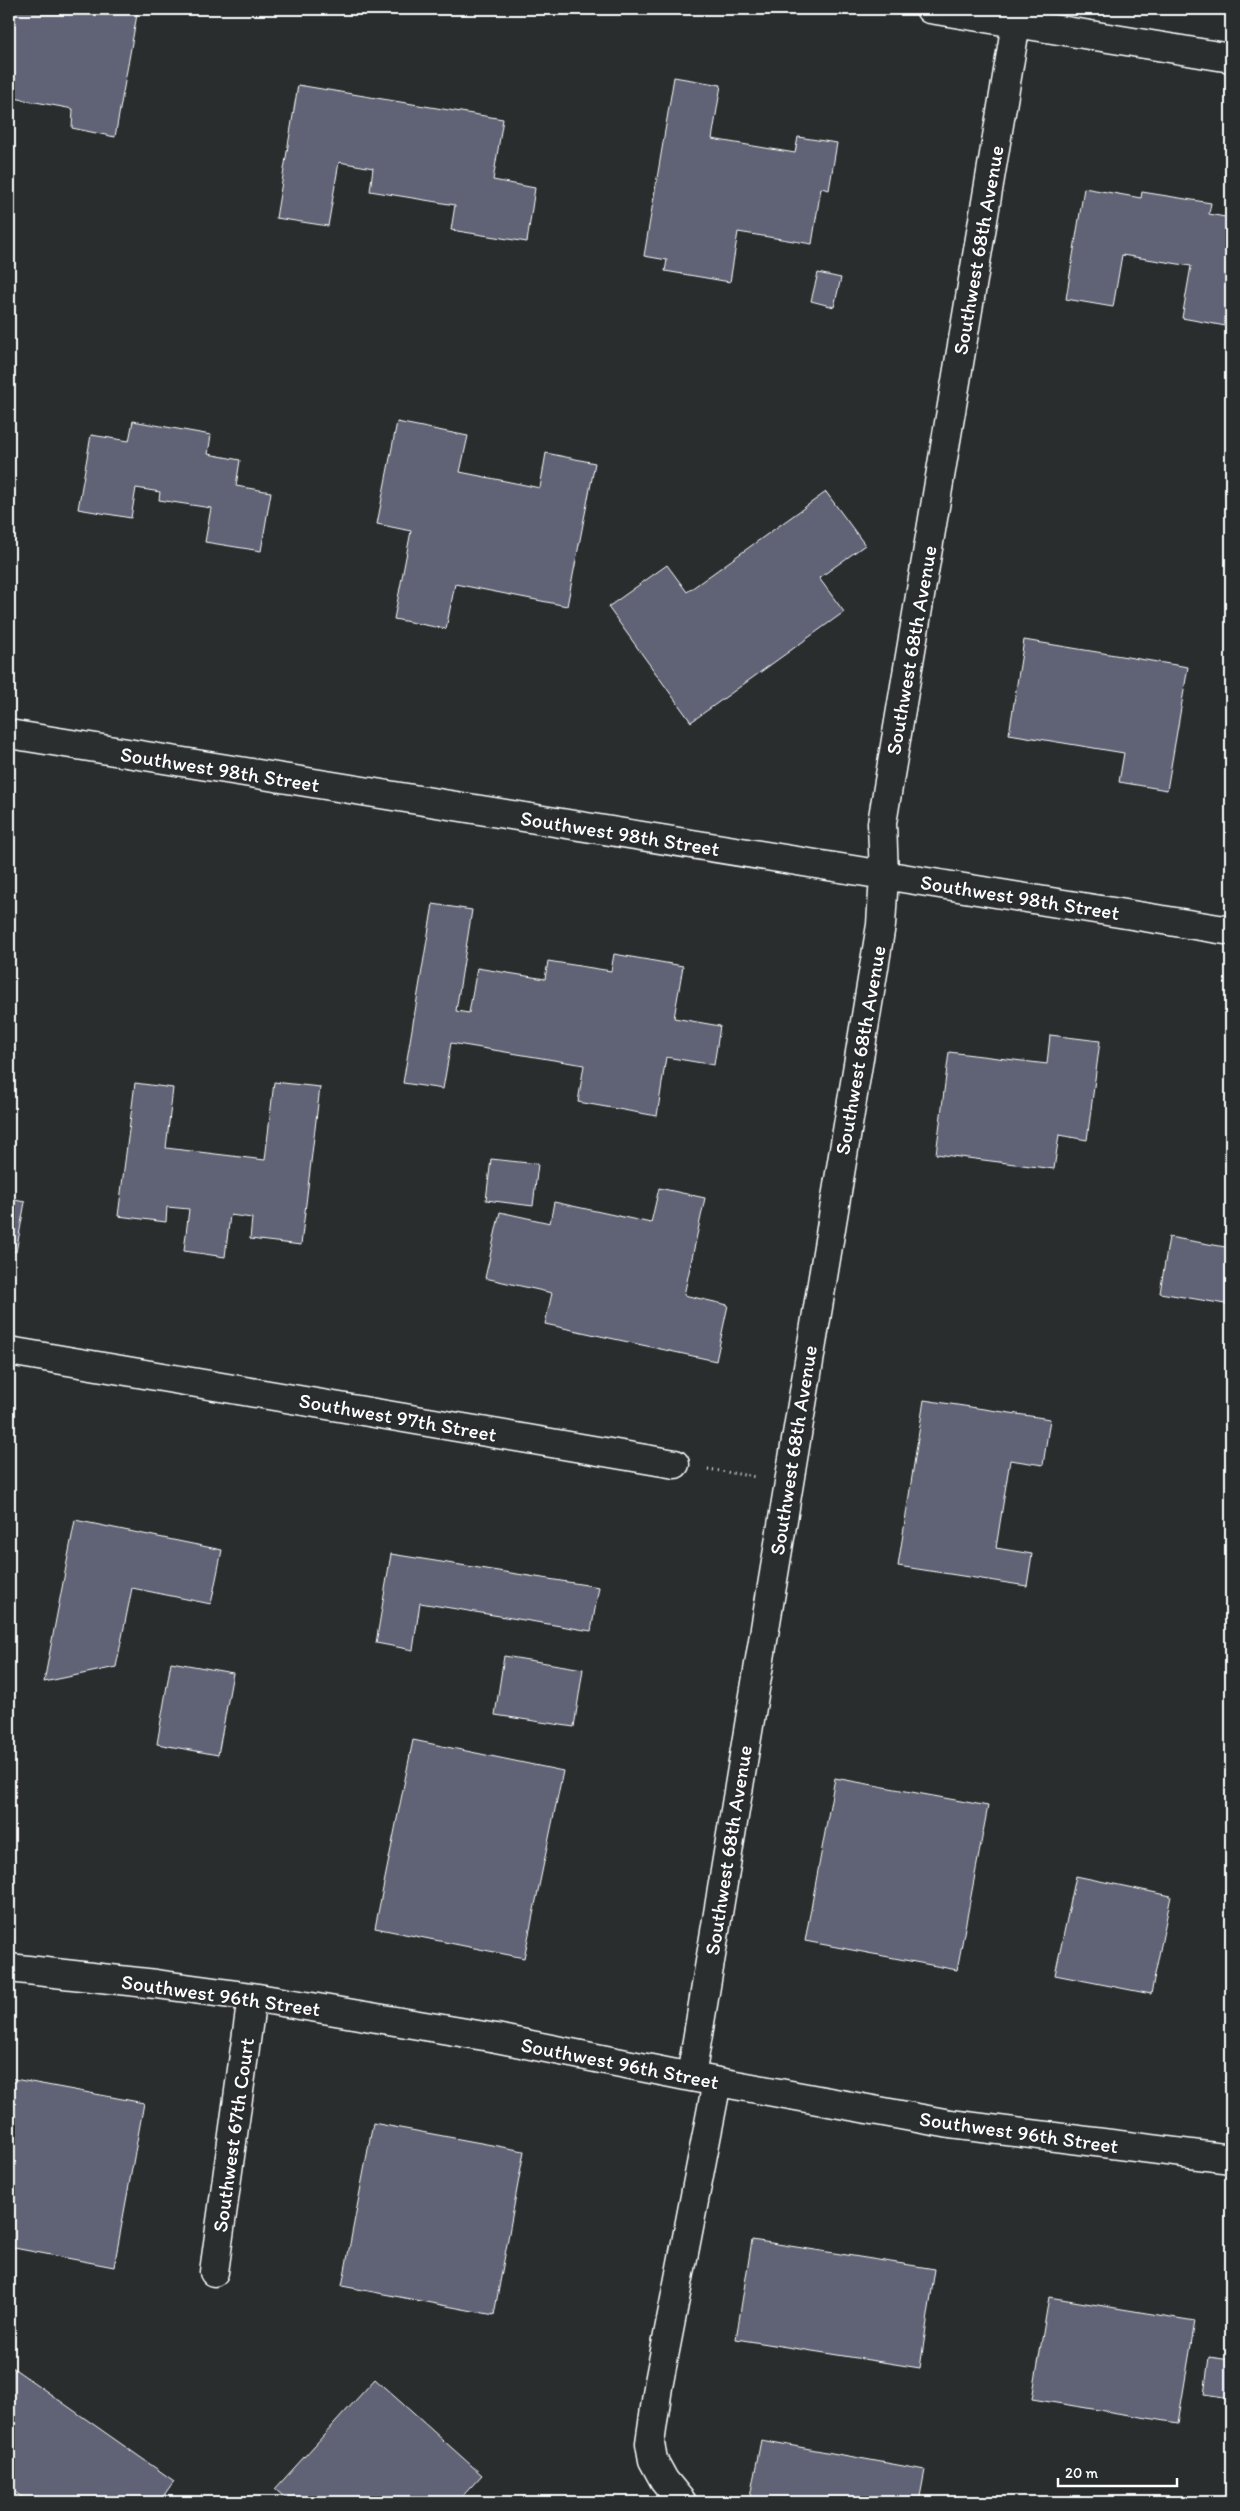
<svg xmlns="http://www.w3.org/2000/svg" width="1240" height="2511" viewBox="0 0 1240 2511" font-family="Itim,sans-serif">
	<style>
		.building { fill: #606375; stroke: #fff }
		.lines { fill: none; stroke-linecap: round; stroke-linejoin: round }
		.minor-casing { stroke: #fff; stroke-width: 31 }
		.path { stroke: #fff; stroke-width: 3; stroke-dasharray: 1 4; stroke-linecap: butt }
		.minor { stroke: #2a2d2e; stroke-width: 28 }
		.labels { text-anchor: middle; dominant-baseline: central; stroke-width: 4; stroke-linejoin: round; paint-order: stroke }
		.street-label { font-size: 21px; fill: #fff; stroke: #2a2d2e }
	</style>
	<rect width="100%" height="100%" fill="#2a2d2e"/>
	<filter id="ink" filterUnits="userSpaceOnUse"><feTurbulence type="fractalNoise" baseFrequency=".02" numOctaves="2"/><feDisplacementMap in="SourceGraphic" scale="10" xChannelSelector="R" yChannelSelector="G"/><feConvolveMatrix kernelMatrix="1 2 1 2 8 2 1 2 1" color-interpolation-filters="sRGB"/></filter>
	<g filter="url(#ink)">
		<path class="building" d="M9,9H138L115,137L72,128L73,109L14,98L9,128Z
			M674,77L721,85L712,139L795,153L798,137L837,143L829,190L821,188L812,244L738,232L730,282L665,271L667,260L644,256Z
			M298,85L503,119L493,180L535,188L527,242L451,230L455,205L370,191L373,168L339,162L328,226L276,218Z
			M1084,188L1141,198L1142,192L1211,203L1209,214L1225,217L1226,211L1231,212V327L1182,318L1191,266L1122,255L1113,307L1066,299Z
			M818,273L841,278L834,307L811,301Z
			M133,421L211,435L208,454L240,460L236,486L271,492L261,551L205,542L211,508L159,500L160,492L136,488L131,518L78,509L91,435L129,441Z
			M397,422L468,436L460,472L540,488L546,453L595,463L567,606L455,584L446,629L394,619L411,531L377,524Z
			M826,492L865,545L819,578L844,612L691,722L608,607L667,565L687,592Z
			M1024,640L1188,667L1167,790L1119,782L1124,753L1009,734Z
			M433,904L472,910L456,1011L469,1013L477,968L545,979L548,961L611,971L614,954L683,966L674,1018L720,1026L714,1065L666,1057L657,1116L578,1102L584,1065L451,1043L443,1089L403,1083Z
			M1050,1035L1100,1041L1087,1140L1059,1135L1054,1169L936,1154L949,1052L1047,1064Z
			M274,1082L320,1087L301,1245L250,1239L252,1218L230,1215L225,1257L184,1251L189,1209L167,1207L166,1222L118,1216L135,1083L173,1088L166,1148L265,1160Z
			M491,1159L538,1164L533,1206L486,1200Z
			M659,1188L705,1198L684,1295L728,1305L716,1361L545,1324L552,1293L485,1278L500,1212L550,1223L554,1202L651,1223Z
			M9,1199L25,1202L16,1252L9,1250Z
			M1169,1237L1231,1248V1305L1160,1293Z
			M924,1400L1050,1419L1043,1465L1010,1460L996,1548L1032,1554L1027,1586L898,1566Z
			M75,1520L222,1550L211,1604L132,1588L116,1667L44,1682Z
			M391,1554L599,1587L591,1631L420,1603L413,1650L376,1643Z
			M504,1656L583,1669L574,1727L495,1715Z
			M171,1662L233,1673L218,1755L157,1744Z
			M413,1740L563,1771L524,1958L375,1928Z
			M835,1778L988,1806L957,1970L805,1941Z
			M1076,1876L1171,1896L1151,1994L1055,1975Z
			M9,2078L144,2103L114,2267L9,2247Z
			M373,2123L524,2151L494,2315L342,2286Z
			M752,2240L935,2269L920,2368L736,2339Z
			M1049,2297L1195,2321L1178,2423L1032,2399Z
			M1209,2357L1231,2360V2399L1204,2395Z
			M9,2365L174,2481L159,2502H29L9,2488Z
			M375,2379L482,2475L457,2502H290L275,2489Z
			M761,2440L925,2470L919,2502H749Z"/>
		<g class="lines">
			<defs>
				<path id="minor" d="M930,9L1231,58
					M9,734L1231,931
					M9,1351L675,1464
					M9,1968L156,1984L252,1997L496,2038L691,2077L950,2124L1231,2159
					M691,2077L881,925L884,876L882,823L1016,23
					M214,2272L252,1997
					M682,2502L664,2480L653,2460L650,2443L658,2387L717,2082"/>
			</defs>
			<use href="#minor" class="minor-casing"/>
			<path class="path" d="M708,1469L756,1477"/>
			<use href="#minor" class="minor"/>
		</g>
	</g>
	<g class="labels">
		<g class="street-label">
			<text transform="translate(978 250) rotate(-80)">Southwest 68th Avenue</text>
			<text transform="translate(911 650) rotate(-80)">Southwest 68th Avenue</text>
			<text transform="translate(220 769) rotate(9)">Southwest 98th Street</text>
			<text transform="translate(620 833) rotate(9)">Southwest 98th Street</text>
			<text transform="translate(1020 897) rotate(9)">Southwest 98th Street</text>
			<text transform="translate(860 1050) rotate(-80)">Southwest 68th Avenue</text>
			<text transform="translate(398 1417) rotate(10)">Southwest 97th Street</text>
			<text transform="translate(793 1450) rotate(-81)">Southwest 68th Avenue</text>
			<text transform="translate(728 1850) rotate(-81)">Southwest 68th Avenue</text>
			<text transform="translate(221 1995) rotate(8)">Southwest 96th Street</text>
			<text transform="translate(620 2063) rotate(11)">Southwest 96th Street</text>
			<text transform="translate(1019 2132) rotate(8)">Southwest 96th Street</text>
			<text transform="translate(233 2135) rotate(-82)">Southwest 67th Court</text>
		</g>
	</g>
	<rect width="1240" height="2511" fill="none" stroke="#2a2d2e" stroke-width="30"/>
	<rect x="15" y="15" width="1210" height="2481" fill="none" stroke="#fff" stroke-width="2" filter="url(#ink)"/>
	<path d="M1058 2478v8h119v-8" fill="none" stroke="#ffffff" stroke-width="2.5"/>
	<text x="1065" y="2478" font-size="15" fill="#ffffff" stroke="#2a2d2e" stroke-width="4" paint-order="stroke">20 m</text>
</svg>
